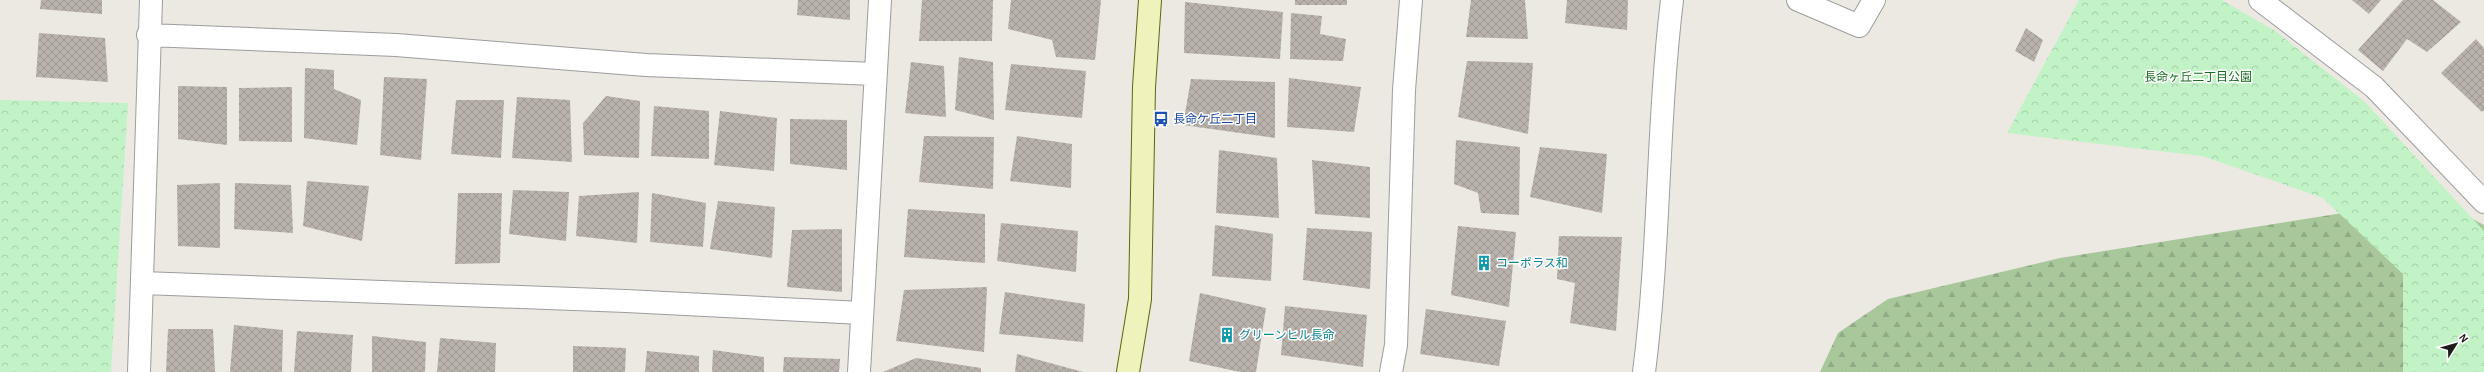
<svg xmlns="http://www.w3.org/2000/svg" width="2484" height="372" viewBox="0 0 2484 372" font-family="'Alegreya Sans','Noto Sans JP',sans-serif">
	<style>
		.forest { fill: url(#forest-firs) }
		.park { fill: url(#park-crowns) }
		.building { fill: url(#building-cross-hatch) }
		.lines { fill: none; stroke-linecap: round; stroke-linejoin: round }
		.street-casing { stroke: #9d9d9d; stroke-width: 24 }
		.secondary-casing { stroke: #5c660f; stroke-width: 24 }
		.street { stroke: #fff; stroke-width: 22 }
		.secondary { stroke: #eff2ba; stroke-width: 22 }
		.labels { text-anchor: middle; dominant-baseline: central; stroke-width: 3; stroke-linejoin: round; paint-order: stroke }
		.park-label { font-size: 12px; fill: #166d1e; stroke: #fff }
		.transit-label { font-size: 12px; fill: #164399; stroke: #fff; text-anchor: start }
		.culture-label { font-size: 12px; fill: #0d838f; stroke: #fff; text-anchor: start }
	</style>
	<defs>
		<pattern id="forest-firs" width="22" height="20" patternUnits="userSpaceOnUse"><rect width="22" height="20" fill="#a8c79b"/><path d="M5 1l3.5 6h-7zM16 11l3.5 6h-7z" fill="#90aa85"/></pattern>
		<pattern id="park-crowns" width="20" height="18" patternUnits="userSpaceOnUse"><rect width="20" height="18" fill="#c2f3c6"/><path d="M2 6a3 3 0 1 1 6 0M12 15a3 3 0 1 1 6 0" fill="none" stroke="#a6d0aa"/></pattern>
		<pattern id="building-cross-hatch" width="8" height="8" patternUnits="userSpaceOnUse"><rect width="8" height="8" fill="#b9b2ac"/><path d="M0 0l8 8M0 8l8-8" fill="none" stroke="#9e9893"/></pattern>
	</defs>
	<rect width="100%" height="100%" fill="#ece9e2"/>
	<path class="forest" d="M2400,204L2461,213L2484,225V372H1820L1838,333L1888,299L2060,258Z"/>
	<path class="park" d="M2079,0H2222L2275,31L2365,102L2484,231V372H2403V274L2323,198L2202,156L2007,133Z
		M0,100L128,103L111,372H0Z"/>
	<path class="building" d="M41,0H102V14L40,9Z
		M798,0H850V20L797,15Z
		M922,0H993L992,41H919Z
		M1011,0H1101L1095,60L1056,57L1052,40L1008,29Z
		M1295,0H1347V5H1295Z
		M1471,0H1525L1528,39L1466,37Z
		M1567,0H1628L1627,30L1565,23Z
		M2352,0H2381L2369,14Z
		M2403,0H2433L2461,22L2427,52L2407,39L2383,71L2358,50Z
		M1185,2L1283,12L1280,59L1184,53Z
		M1291,13L1322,16L1320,34L1346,39L1343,61L1290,59Z
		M2026,28L2043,40L2034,62L2015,51Z
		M39,33L105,38L108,82L36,77Z
		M2476,39L2484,48V110L2482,112L2441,73Z
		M959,57L993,62L994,120L955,110Z
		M1467,61L1533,63L1528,134L1458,117Z
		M911,62L944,66L946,117L905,113Z
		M1011,64L1086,71L1082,118L1005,110Z
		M305,68L334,70V89L361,100L357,145L304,138Z
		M384,77L427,79L421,160L380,155Z
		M1289,78L1361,87L1354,132L1287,127Z
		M1191,79L1275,82V138L1183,125Z
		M178,86L227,87V145L178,139Z
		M292,87V142L239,141V88Z
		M606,96L640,101L639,158L584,155L583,123Z
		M517,97L570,100L572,162L512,158Z
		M456,100H504L501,158L451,154Z
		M654,106L709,111V159L651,156Z
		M720,111L777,118L774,171L714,165Z
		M790,119L847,120V170L790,164Z
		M924,136L994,137L993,189L919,182Z
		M1017,136L1072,144L1071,188L1010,181Z
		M1456,140L1520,147L1519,215L1481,213L1478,193L1454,184Z
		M1540,147L1607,154L1602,213L1530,197Z
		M1219,150L1277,158L1279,218L1216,213Z
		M1312,160L1370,167V218L1315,214Z
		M307,181L369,186L362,241L303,226Z
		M220,183V248L178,246L177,185Z
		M235,183L291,185L293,233L234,229Z
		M513,190L569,192L566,241L509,234Z
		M639,192L637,243L576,236L579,196Z
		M458,193H502L500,263L455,264Z
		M652,193L706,203L703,247L650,242Z
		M718,201L775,207L772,258L710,249Z
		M908,209L985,214V263L904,257Z
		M1001,223L1078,231L1076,272L997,261Z
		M1215,225L1273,234L1271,281L1212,276Z
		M1458,226L1516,232L1509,307L1451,295Z
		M1307,228L1372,232L1370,289L1303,280Z
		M842,229V292L787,287L792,230Z
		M1559,236L1622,237L1616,331L1570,323L1575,283L1557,279Z
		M987,287L984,352L896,341L904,290Z
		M1005,292L1085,304L1083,342L999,334Z
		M1200,293L1266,308L1256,372H1240L1189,361Z
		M1285,306L1367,315L1363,367L1281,355Z
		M1426,309L1506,321L1499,366L1420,354Z
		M234,325L283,330L282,372H230Z
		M168,329H213L215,372H166Z
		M297,331L353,335L351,372H294Z
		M372,336L426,342L425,372H372Z
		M440,338L496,343L495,372H437Z
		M573,346L626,348L625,372H573Z
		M713,350L764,357V372H712Z
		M647,351L699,356V372H645Z
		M1017,354L1083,372H1015Z
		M784,357L840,359L839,372H783Z
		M916,358L981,368V372H883Z"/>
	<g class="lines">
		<defs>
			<path id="street" d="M1798,0L1859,26L1874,0
				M2260,0L2374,87L2484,202
				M148,35L396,45L646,65L875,74
				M143,283L626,301L862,313
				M139,372L151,0
				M859,372L880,0
				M1391,372L1396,345L1404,90L1411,0
				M1644,372C1660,248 1657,124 1672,0"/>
			<path id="secondary" d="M1128,372L1140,299L1144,87L1150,0"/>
		</defs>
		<use href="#street" class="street-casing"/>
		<use href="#secondary" class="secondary-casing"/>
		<use href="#street" class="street"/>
		<use href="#secondary" class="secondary"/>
	</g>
	<defs>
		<symbol id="bus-bare" viewBox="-9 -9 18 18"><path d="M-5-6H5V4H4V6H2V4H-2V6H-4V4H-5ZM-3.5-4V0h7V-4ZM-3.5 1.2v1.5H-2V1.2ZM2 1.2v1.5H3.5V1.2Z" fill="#1a4fb4" stroke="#fff" stroke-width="2.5" paint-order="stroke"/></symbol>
		<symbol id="building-bare" viewBox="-9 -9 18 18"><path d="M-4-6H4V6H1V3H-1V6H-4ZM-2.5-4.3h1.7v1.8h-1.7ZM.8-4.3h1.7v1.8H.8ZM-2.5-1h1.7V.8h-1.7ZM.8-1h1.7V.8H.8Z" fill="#0f9aa8" stroke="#fff" stroke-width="2.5" paint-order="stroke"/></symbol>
	</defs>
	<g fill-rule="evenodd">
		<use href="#bus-bare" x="1150" y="108" width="22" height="22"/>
		<use href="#building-bare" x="1473" y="252" width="22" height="22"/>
		<use href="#building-bare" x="1216" y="324" width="22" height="22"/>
	</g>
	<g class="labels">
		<g class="park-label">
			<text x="2198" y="77">長命ヶ丘二丁目公園</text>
		</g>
		<g class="transit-label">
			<text x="1173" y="119">長命ケ丘二丁目</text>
		</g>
		<g class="culture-label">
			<text x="1496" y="263">コーポラス和</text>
			<text x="1239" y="335">グリーンヒル長命</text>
		</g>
	</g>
	<g transform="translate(2456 344) rotate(53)" stroke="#ffffff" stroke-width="3" paint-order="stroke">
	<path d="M0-3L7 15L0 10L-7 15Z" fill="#1c1c1c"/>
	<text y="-6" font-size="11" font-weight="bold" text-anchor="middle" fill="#1c1c1c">N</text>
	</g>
</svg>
